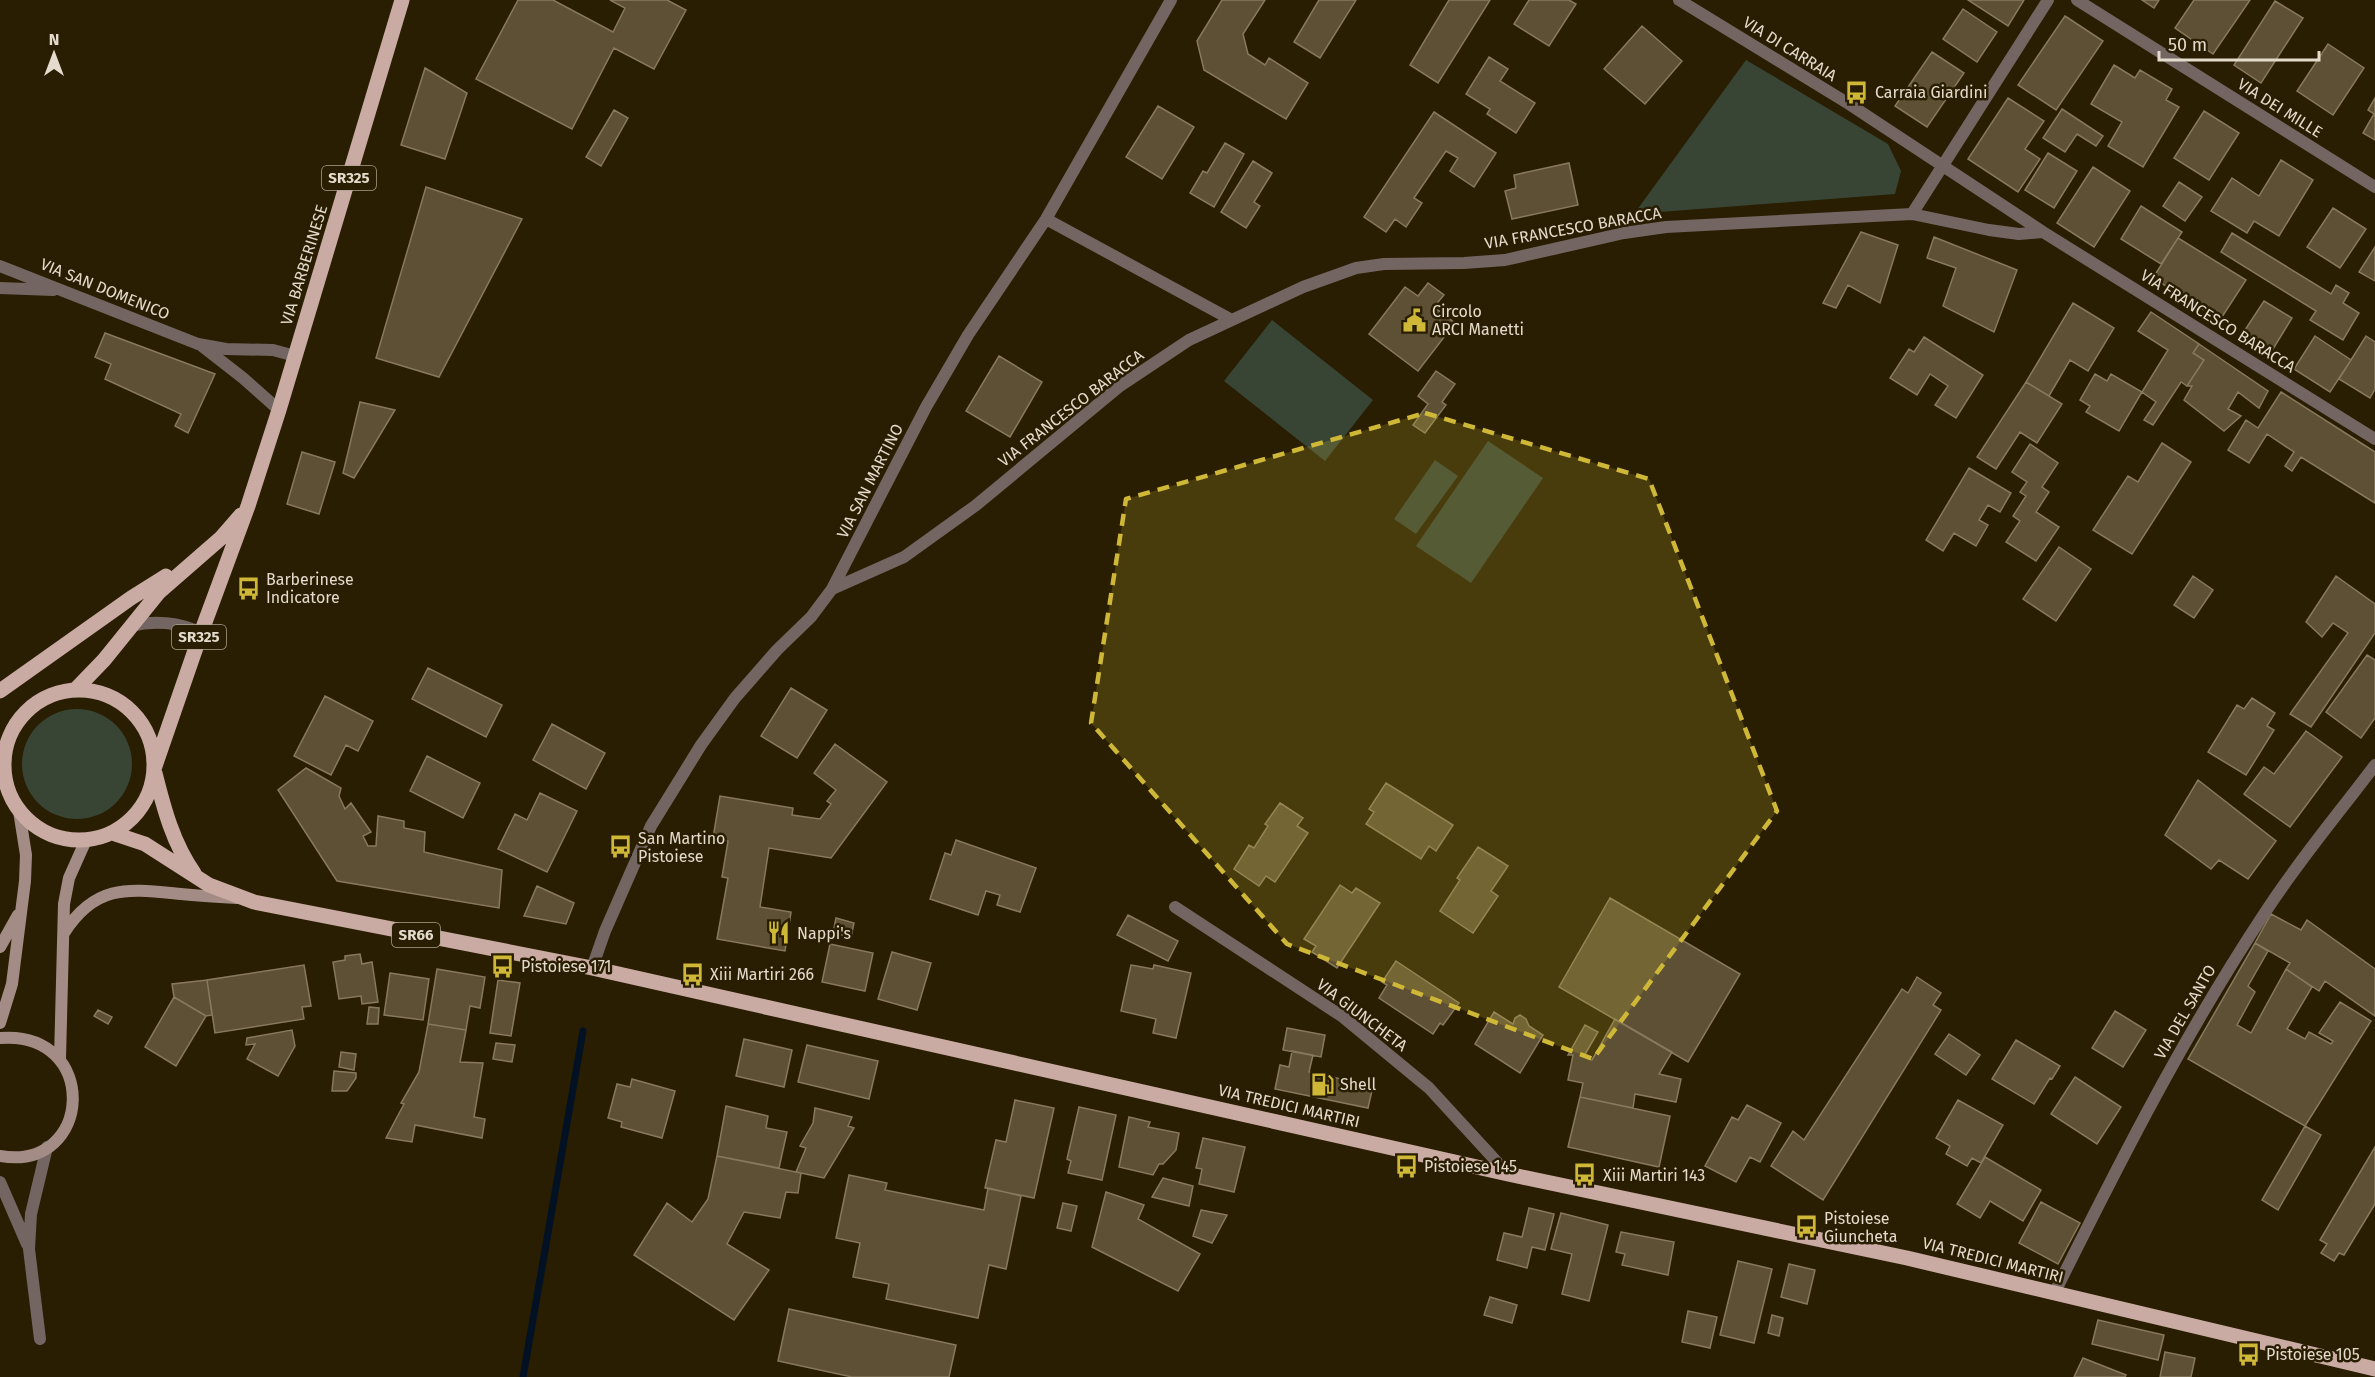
<svg xmlns="http://www.w3.org/2000/svg" width="2375" height="1377" viewBox="0 0 2375 1377" font-family="'Fira Sans',sans-serif">
	<style>
		.green { fill: #384535 }
		.lines { fill: none; stroke-linecap: round; stroke-linejoin: round }
		.stream { stroke: #021123; stroke-width: 7 }
		.building { fill: #5e5034; stroke: #88795c; stroke-width: 1.5 }
		.street { stroke: #736561; stroke-width: 12 }
		.secondary { stroke: #a48c86; stroke-width: 12 }
		.primary { stroke: #caaba3; stroke-width: 15 }
		.marked { fill: #cfb837; fill-opacity: 0.2; stroke: #cfb837; stroke-width: 4.5; stroke-dasharray: 12 8; stroke-linejoin: round }
		.labels { text-anchor: middle; dominant-baseline: central; stroke-width: 5; stroke-linejoin: round; paint-order: stroke }
		.shield { fill: #291d02; stroke: #aca28f; stroke-width: 1.5 }
		.shield-label { font-size: 15px; font-weight: bold; fill: #e4dbcc }
		.street-label { font-size: 16px; fill: #e4dbcc; stroke: #291d02 }
		.poi-label { font-size: 16px; fill: #e4dbcc; stroke: #291d02; text-anchor: start }
	</style>
	<rect width="100%" height="100%" fill="#291d02"/>
	<path class="green" d="M1746,60L1888,144L1901,171L1895,194L1634,214Z
		M1272,320L1373,400L1325,461L1224,381Z
		M1488,441L1543,478L1471,583L1416,546Z
		M1435,460L1458,476L1416,534L1394,519Z
		M22 764a55 55 0 1 1 110 0a55 55 0 1 1-110 0Z"/>
	<g class="lines">
		<path class="stream" d="M523,1377L583,1031"/>
	</g>
	<path class="building" d="M518,0H553L613,32L625,8L610,0H667L686,10L654,69L614,48L572,129L476,79Z
		M1222,0H1265L1243,34L1248,54L1265,65L1269,58L1308,83L1286,119L1204,70L1197,41Z
		M1319,0H1356L1320,58L1294,42Z
		M1449,0H1490L1438,83L1410,65Z
		M1529,0H1569L1576,4L1549,46L1514,24Z
		M1968,0H2024L2008,26Z
		M2142,0H2159L2154,8Z
		M2194,0H2250L2213,54L2175,28Z
		M2275,1L2303,18L2261,83L2234,65Z
		M1963,9L1997,32L1977,62L1943,39Z
		M2065,16L2103,41L2056,110L2018,85Z
		M1642,26L1682,61L1645,104L1604,69Z
		M2328,44L2364,68L2333,115L2297,91Z
		M1932,52L1964,73L1927,127L1895,106Z
		M1489,57L1508,69L1500,81L1535,103L1516,133L1487,114L1490,109L1466,94Z
		M2114,65L2135,78L2140,70L2172,89L2166,100L2179,107L2143,167L2108,146L2122,122L2091,104Z
		M425,68L467,93L445,159L401,145Z
		M2008,98L2044,121L2025,149L2040,159L2018,192L1968,159Z
		M2375,98V140L2363,133L2374,114L2368,110Z
		M1158,106L1194,127L1162,179L1126,157Z
		M2062,109L2103,136L2096,146L2077,134L2065,152L2043,138Z
		M614,110L628,118L601,166L586,157Z
		M2204,111L2239,133L2209,180L2174,158Z
		M1434,112L1496,153L1474,187L1450,171L1458,158L1446,151L1414,198L1422,203L1406,227L1395,219L1386,232L1364,217Z
		M1225,143L1244,154L1214,207L1190,193L1203,171L1207,173Z
		M2048,153L2077,171L2054,208L2025,190Z
		M2281,160L2313,180L2279,236L2254,221L2247,233L2211,211L2232,178L2259,196Z
		M1253,161L1272,173L1254,202L1260,206L1246,228L1221,212Z
		M1569,163L1578,205L1512,219L1505,191L1516,188L1514,175Z
		M2093,167L2130,191L2094,247L2057,223Z
		M2179,182L2202,197L2185,221L2163,206Z
		M426,187L522,219L439,377L376,358Z
		M2141,206L2182,232L2161,264L2121,239Z
		M2333,208L2366,229L2340,268L2307,247Z
		M1861,232L1898,245L1880,303L1848,285L1836,308L1823,303Z
		M2232,233L2331,294L2336,285L2349,293L2343,303L2359,313L2343,340L2310,320L2316,311L2221,252Z
		M1934,237L2017,270L1994,332L1943,306L1956,268L1927,258Z
		M2178,238L2246,280L2220,320L2153,278Z
		M2375,247V281L2359,272Z
		M1428,283L1444,295L1434,307L1455,323L1418,371L1369,334L1405,287L1418,296Z
		M2264,301L2292,318L2270,354L2241,336Z
		M2073,303L2114,328L2088,371L2070,360L2049,396L2026,382Z
		M2151,312L2199,344L2193,353L2204,360L2187,386L2181,382L2153,425L2144,420L2156,402L2142,392L2168,350L2138,331Z
		M105,333L215,374L188,433L175,426L181,414L105,379L111,364L95,357Z
		M2315,336L2351,360L2330,392L2294,369Z
		M2366,336L2375,342V389L2370,398L2339,379Z
		M1924,337L1983,375L1956,418L1935,405L1948,386L1930,374L1917,395L1890,378L1909,349L1914,352Z
		M2199,344L2268,391L2259,408L2238,392L2228,409L2241,416L2224,431L2184,400L2192,386H2187L2204,360L2193,353Z
		M999,356L1042,382L1010,437L966,411Z
		M1436,371L1455,384L1442,402L1446,405L1425,433L1413,425L1428,404L1418,396Z
		M2095,374L2107,381L2111,374L2142,392L2119,431L2086,412L2090,406L2080,400Z
		M2026,382L2062,404L2037,443L2020,432L1996,469L1977,457Z
		M2281,392L2375,452V503L2301,457L2292,471L2285,466L2294,452L2267,434L2249,463L2228,450L2246,420L2258,428Z
		M360,402L395,410L354,478L343,473Z
		M2162,443L2191,462L2132,554L2093,530L2128,476L2138,482Z
		M2030,444L2058,463L2042,487L2049,492L2036,512L2059,527L2036,561L2006,542L2020,521L2013,516L2026,496L2020,492L2027,482L2012,472Z
		M302,452L335,462L319,514L287,504Z
		M1969,468L2011,493L2000,512L1988,505L1979,520L1988,525L1976,546L1954,533L1943,551L1926,540Z
		M2059,547L2091,569L2056,621L2023,599Z
		M2193,576L2213,590L2194,618L2174,605Z
		M2336,576L2375,604V633L2311,727L2290,714L2348,633L2333,623L2322,637L2306,622Z
		M2367,655L2375,660V718L2361,738L2326,712Z
		M428,668L502,705L486,737L412,699Z
		M791,688L827,710L797,758L761,736Z
		M325,696L373,721L358,751L346,745L331,775L294,756Z
		M2252,698L2275,713L2267,726L2274,730L2246,775L2208,752L2237,705L2244,709Z
		M552,724L605,753L586,789L533,760Z
		M2306,731L2342,757L2290,827L2244,794L2264,767L2274,774Z
		M835,744L887,782L831,858L769,848L760,907L791,912L785,951L717,939L728,878L722,877L728,841L713,838L720,796L793,808L792,815L820,819L831,804L827,801L836,790L814,773Z
		M427,756L480,783L463,818L410,791Z
		M306,768L341,788L339,796L345,809L351,803L371,832L363,836L368,846H376L378,816L404,821V828L425,832L424,852L502,870L499,908L337,881L278,790Z
		M2198,780L2276,841L2248,879L2219,860L2211,869L2165,835Z
		M1386,783L1453,825L1436,851L1429,846L1421,859L1366,824L1374,812L1369,809Z
		M540,793L577,811L547,872L498,849L515,814L527,820Z
		M1280,803L1303,818L1297,826L1308,833L1275,882L1266,876L1259,886L1234,869L1249,845L1254,848L1268,826L1265,824Z
		M956,840L1036,868L1020,912L997,905L1000,895L986,891L978,915L930,899L945,853L951,855Z
		M1478,847L1508,866L1491,891L1498,896L1473,933L1440,911L1460,880L1457,878Z
		M1340,885L1352,893L1356,888L1380,903L1337,968L1312,952L1316,946L1304,939Z
		M537,886L574,903L566,924L524,916Z
		M1610,898L1740,974L1688,1062L1559,987Z
		M2271,914L2301,930L2307,920L2375,969V1016L2325,981L2319,991L2286,969L2290,963L2255,943Z
		M1128,915L1178,941L1168,961L1117,935Z
		M836,918L854,923L851,937L833,933Z
		M2255,943L2268,951L2248,986L2255,992L2237,1025L2251,1033L2286,969L2312,987L2287,1029L2305,1039L2309,1032L2331,1044L2333,1041L2319,1033L2340,1002L2371,1021L2305,1126L2188,1059Z
		M830,944L873,953L865,991L822,982Z
		M892,952L931,963L917,1010L878,999Z
		M360,954L362,964L372,962L378,1002L362,1004L361,996L339,999L333,962L345,960V956Z
		M1396,961L1459,1003L1443,1025L1440,1023L1433,1034L1379,998L1387,985L1382,982Z
		M304,965L311,1006L302,1007L304,1019L215,1033L207,980Z
		M1131,965L1153,969L1154,965L1191,973L1176,1038L1153,1033L1156,1019L1121,1011Z
		M437,969L485,977L480,1008L470,1006L466,1030L428,1024Z
		M390,973L429,979L423,1020L384,1015Z
		M1917,977L1941,993L1933,1005L1941,1010L1823,1200L1771,1166L1793,1131L1804,1140L1902,989L1908,993Z
		M207,980L212,1015L206,1016L174,997L172,984Z
		M498,980L520,983L511,1036L490,1033Z
		M174,997L206,1016L176,1066L145,1047Z
		M369,1007L379,1008L378,1024H367Z
		M98,1010L112,1017L108,1024L94,1016Z
		M2115,1011L2146,1030L2123,1067L2092,1048Z
		M1494,1012L1513,1024L1515,1018L1520,1015L1526,1019L1529,1026L1543,1035L1520,1073L1475,1044Z
		M1615,1019L1672,1052L1659,1074L1681,1079L1676,1102L1635,1094L1633,1108L1580,1097L1583,1083L1568,1080L1573,1055H1568L1585,1025L1598,1032L1584,1056L1592,1060Z
		M428,1024L466,1030L460,1062L483,1063L474,1117L485,1119L482,1138L415,1125L412,1142L386,1138L404,1104L401,1103L419,1072Z
		M1287,1028L1325,1035L1321,1057L1283,1050Z
		M292,1030L295,1046L278,1076L247,1059L255,1044L246,1045L247,1038Z
		M1949,1034L1980,1055L1966,1075L1935,1054Z
		M744,1039L792,1050L784,1087L736,1076Z
		M2016,1040L2060,1066L2052,1079L2050,1078L2034,1104L1992,1079Z
		M496,1043L515,1045L512,1062L493,1059Z
		M807,1045L878,1061L869,1099L798,1082Z
		M1292,1051L1313,1055L1309,1072L1373,1086L1368,1108L1275,1089L1280,1065L1289,1067Z
		M341,1052L356,1054L354,1070L339,1067Z
		M334,1071L356,1073V1078L347,1091H332Z
		M2075,1077L2121,1107L2097,1144L2051,1114Z
		M632,1079L675,1091L662,1138L621,1127L622,1122L608,1118L617,1084L630,1087Z
		M1580,1097L1670,1116L1659,1167L1568,1147Z
		M1015,1100L1054,1108L1034,1198L985,1188L996,1140L1006,1142Z
		M1958,1100L2003,1125L1981,1163L1972,1158L1967,1166L1946,1154L1950,1146L1936,1138Z
		M1747,1105L1781,1123L1760,1162L1750,1157L1736,1182L1705,1166L1732,1117L1738,1120Z
		M726,1106L768,1116L766,1128L787,1132L779,1168L717,1156Z
		M1079,1107L1116,1115L1102,1180L1068,1173L1071,1161L1067,1159Z
		M815,1108L852,1117L848,1126L854,1128L824,1178L796,1172L806,1148L800,1146L813,1123Z
		M1129,1117L1150,1122L1148,1127L1179,1133L1176,1150L1163,1164H1159L1153,1175L1119,1167Z
		M2305,1126L2321,1135L2278,1210L2262,1200Z
		M1203,1138L1245,1147L1234,1192L1199,1184L1202,1169L1196,1168Z
		M2375,1147V1204L2344,1255L2339,1253L2334,1261L2321,1253L2327,1244L2320,1240Z
		M717,1156L801,1173L798,1193L786,1192L780,1218L744,1212L727,1244L769,1270L734,1320L634,1255L667,1203L692,1222L708,1199Z
		M1985,1157L2041,1190L2023,1221L1990,1201L1980,1218L1957,1204Z
		M849,1175L887,1183L885,1190L984,1210L988,1188L1021,1196L1006,1269L989,1265L978,1318L886,1299L889,1284L853,1277L860,1243L836,1238Z
		M1163,1178L1193,1186L1189,1206L1152,1197Z
		M1106,1192L1144,1205L1138,1219L1200,1254L1178,1291L1092,1247Z
		M2041,1202L2080,1223L2058,1264L2019,1243Z
		M1063,1203L1077,1206L1071,1231L1057,1228Z
		M1529,1208L1554,1214L1545,1250L1532,1247L1527,1268L1497,1260L1504,1233L1522,1237Z
		M1201,1210L1227,1215L1212,1243L1193,1236Z
		M1561,1213L1608,1225L1589,1301L1562,1294L1572,1254L1551,1249Z
		M1621,1232L1674,1242L1668,1275L1622,1265L1625,1254L1616,1252Z
		M1738,1261L1772,1269L1754,1343L1720,1335Z
		M1789,1264L1815,1270L1807,1304L1781,1297Z
		M1490,1297L1517,1305L1512,1323L1484,1315Z
		M789,1309L956,1345L949,1377H852L778,1361Z
		M1688,1311L1717,1317L1710,1348L1682,1342Z
		M1772,1315L1783,1318L1779,1336L1768,1333Z
		M2098,1320L2164,1335L2158,1360L2092,1344Z
		M2165,1352L2195,1358L2191,1377H2160Z
		M2083,1358L2126,1375L2125,1377H2074Z"/>
	<g class="lines">
		<path class="street" d="M1679,0L1849,104L2043,232L2375,439
			M2077,0L2375,187
			M1912,214L2048,0
			M1046,219L1230,319
			M0,266L198,344L226,349L273,350L295,356
			M0,288L53,290
			M202,346L243,378L279,410
			M832,589L904,557L975,506L1120,386L1189,340L1303,287L1356,268L1384,264L1464,263L1505,260L1624,233L1666,227L1912,214L1989,230L2019,234L2043,232
			M131,626C153,620 180,622 201,633
			M1175,907L1343,1017L1429,1088L1508,1174
			M592,968L605,931L651,826L701,745L735,698L777,650L811,617L832,589L926,407L968,335L1046,219L1171,0
			M0,1182L27,1244
			M2054,1294C2119,1163 2185,1033 2266,911C2299,860 2339,813 2375,765
			M40,1339L29,1249L31,1214L47,1147"/>
		<path class="secondary" d="M64,933C96,883 129,889 181,894C200,896 218,897 237,898
			M0,947L18,915
			M0,1023L12,984L25,881L26,855L19,811
			M0,1038C100,1030 94,1172 0,1156
			M60,1058L64,904L69,878L86,840"/>
		<path class="primary" d="M76,689L104,660L159,592L221,538L241,515
			M4 765a75 75 0 1 1 150 0a75 75 0 1 1-150 0Z
			M0,691L131,598L166,576
			M154,769L201,633L248,506L279,410L402,0
			M155,773C164,809 173,843 194,873
			M112,833L145,844L209,885L254,902L592,968L1508,1174L1907,1258L2375,1369"/>
	</g>
	<path class="marked" d="M1425,413L1649,479L1777,811L1593,1059L1287,944L1091,723L1126,499Z"/>
	<defs>
		<symbol id="bus-bare" viewBox="-9 -9 18 18"><path d="M-5-6H5V4H4V6H2V4H-2V6H-4V4H-5ZM-3.5-4V0h7V-4ZM-3.5 1.2v1.5H-2V1.2ZM2 1.2v1.5H3.5V1.2Z" fill="#cfb837" stroke="#291d02" stroke-width="2.5" paint-order="stroke"/></symbol>
		<symbol id="civic-bare" viewBox="-9 -9 18 18"><path d="M-.6-6.5H3V-4.5H.6V-3L4-1V1h2V6H-6V1h2V-1L-.6-3ZM-1.2 2.5V6h2.4V2.5Z" fill="#cfb837" stroke="#291d02" stroke-width="2.5" paint-order="stroke"/></symbol>
		<symbol id="restaurant-bare" viewBox="-9 -9 18 18"><path d="M-5-6h1v4h1v-4h1v4h1v-4h1v5L-1.5 .5V6h-2V.5L-5-1ZM5-6V6H3V1.5H1.5Q1.5-4 5-6Z" fill="#cfb837" stroke="#291d02" stroke-width="2.5" paint-order="stroke"/></symbol>
		<symbol id="fuel-bare" viewBox="-9 -9 18 18"><path d="M-5.5-6h7V0h2V4h1.3V-2.5L3-4.5l.8-.8L6-3V5H2.5V1h-1V6h-7ZM-4.2-4.7v3.2H.2V-4.7Z" fill="#cfb837" stroke="#291d02" stroke-width="2.5" paint-order="stroke"/></symbol>
	</defs>
	<g fill-rule="evenodd">
		<use href="#bus-bare" x="1840" y="76" width="33" height="33"/>
		<use href="#civic-bare" x="1398" y="304" width="33" height="33"/>
		<use href="#bus-bare" x="232" y="572" width="33" height="33"/>
		<use href="#bus-bare" x="604" y="830" width="33" height="33"/>
		<use href="#restaurant-bare" x="762" y="916" width="33" height="33"/>
		<use href="#bus-bare" x="486" y="950" width="33" height="33"/>
		<use href="#bus-bare" x="676" y="958" width="33" height="33"/>
		<use href="#fuel-bare" x="1306" y="1068" width="33" height="33"/>
		<use href="#bus-bare" x="1390" y="1150" width="33" height="33"/>
		<use href="#bus-bare" x="1568" y="1158" width="33" height="33"/>
		<use href="#bus-bare" x="1790" y="1210" width="33" height="33"/>
		<use href="#bus-bare" x="2232" y="1338" width="33" height="33"/>
	</g>
	<g class="labels">
		<g class="shield">
			<rect x="322" y="166" width="54" height="24" rx="4.5"/>
			<rect x="172" y="625" width="54" height="24" rx="4.5"/>
			<rect x="392" y="923" width="48" height="24" rx="4.5"/>
		</g>
		<g class="shield-label">
			<text x="349" y="178">SR325</text>
			<text x="199" y="637">SR325</text>
			<text x="416" y="935">SR66</text>
		</g>
		<g class="street-label">
			<text transform="translate(1790 49) rotate(32)">VIA DI CARRAIA</text>
			<text transform="translate(2280 108) rotate(32)">VIA DEI MILLE</text>
			<text transform="translate(1573 228) rotate(-10)">VIA FRANCESCO BARACCA</text>
			<text transform="translate(304 265) rotate(-73)">VIA BARBERINESE</text>
			<text transform="translate(105 289) rotate(22)">VIA SAN DOMENICO</text>
			<text transform="translate(2218 321) rotate(32)">VIA FRANCESCO BARACCA</text>
			<text transform="translate(1071 408) rotate(-38)">VIA FRANCESCO BARACCA</text>
			<text transform="translate(870 481) rotate(-63)">VIA SAN MARTINO</text>
			<text transform="translate(2185 1012) rotate(-60)">VIA DEL SANTO</text>
			<text transform="translate(1362 1015) rotate(37)">VIA GIUNCHETA</text>
			<text transform="translate(1289 1106) rotate(13)">VIA TREDICI MARTIRI</text>
			<text transform="translate(1993 1260) rotate(14)">VIA TREDICI MARTIRI</text>
		</g>
		<g class="poi-label">
			<text x="1875" y="92">Carraia Giardini</text>
			<text x="1432" y="311">Circolo<tspan x="1432" dy="18">ARCI Manetti</tspan></text>
			<text x="266" y="579">Barberinese<tspan x="266" dy="18">Indicatore</tspan></text>
			<text x="638" y="838">San Martino<tspan x="638" dy="18">Pistoiese</tspan></text>
			<text x="797" y="933">Nappi's</text>
			<text x="521" y="966">Pistoiese 171</text>
			<text x="710" y="974">Xiii Martiri 266</text>
			<text x="1340" y="1084">Shell</text>
			<text x="1424" y="1166">Pistoiese 145</text>
			<text x="1603" y="1175">Xiii Martiri 143</text>
			<text x="1824" y="1218">Pistoiese<tspan x="1824" dy="18">Giuncheta</tspan></text>
			<text x="2266" y="1354">Pistoiese 105</text>
		</g>
	</g>
	<g transform="translate(54 54)" stroke="#291d02" stroke-width="4.5" paint-order="stroke">
	<path d="M0-4.5L10 22L0 15L-10 22Z" fill="#e4dbcc"/>
	<text y="-9" font-size="16" font-weight="bold" text-anchor="middle" fill="#e4dbcc">N</text>
	</g>
	<path d="M2159 51v9h160v-9" fill="none" stroke="#e4dbcc" stroke-width="3"/>
	<text x="2168" y="51" font-size="18" fill="#e4dbcc" stroke="#291d02" stroke-width="4.5" paint-order="stroke">50 m</text>
</svg>
